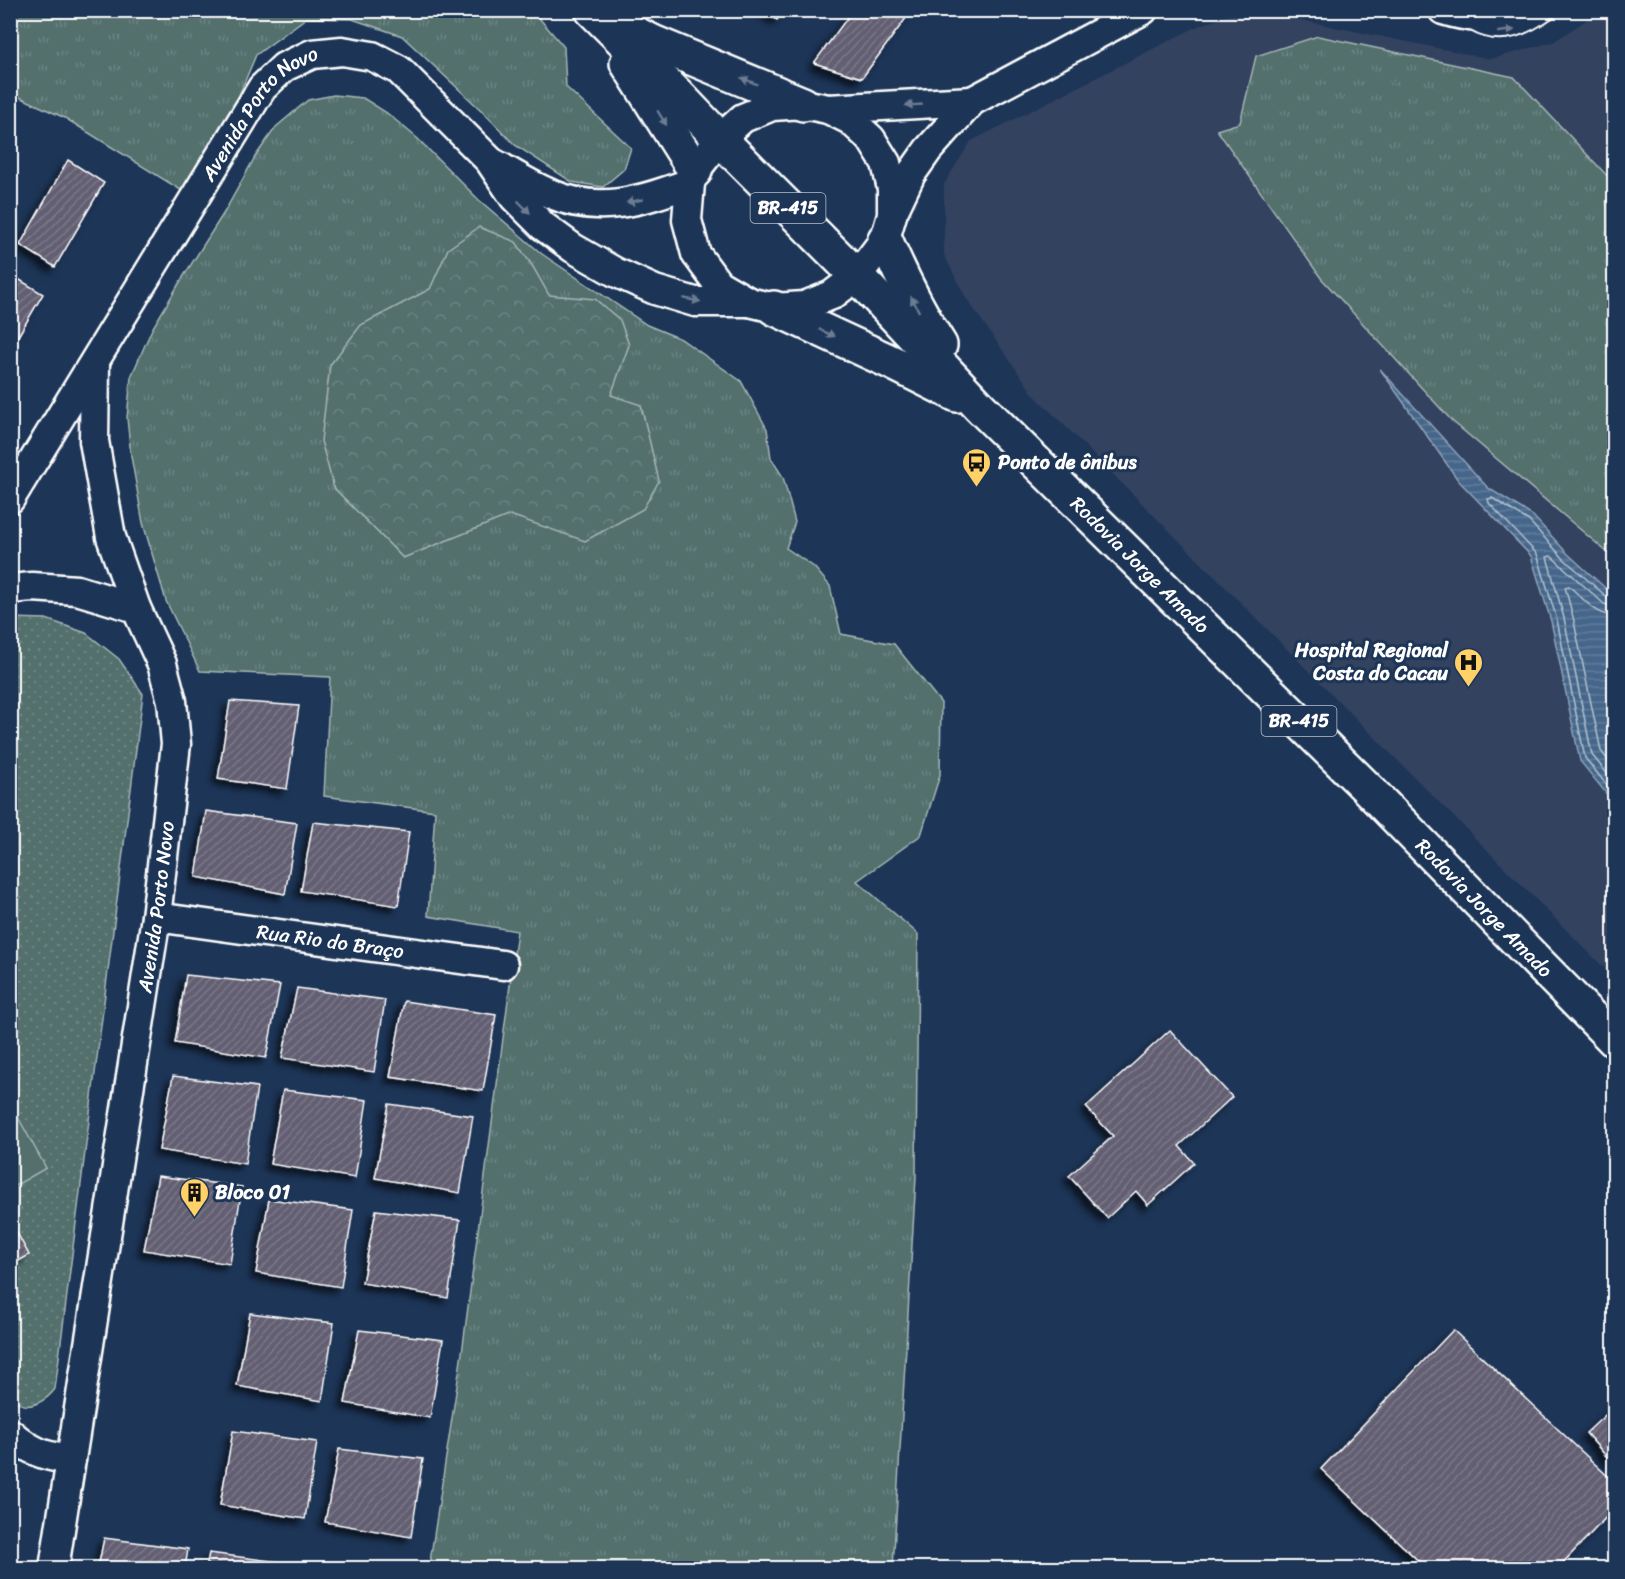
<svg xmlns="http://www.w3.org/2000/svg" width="1625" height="1579" viewBox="0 0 1625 1579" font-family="Sriracha,sans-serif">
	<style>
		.built { fill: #32425f }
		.grass { fill: url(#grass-tufts); stroke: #a8b7b6; stroke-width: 1.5 }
		.forest { fill: url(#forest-crowns); stroke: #a8b7b6; stroke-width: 1.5 }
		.park { fill: url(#park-dots); stroke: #a8b7b6; stroke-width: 1.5 }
		.garden { fill: #526f6d; stroke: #a8b7b6; stroke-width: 1.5 }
		.water { fill: url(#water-rules); stroke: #8fa3b9; stroke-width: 1.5 }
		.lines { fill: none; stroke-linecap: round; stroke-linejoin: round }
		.shore { stroke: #b4c2d0; stroke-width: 1.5 }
		.building { fill: url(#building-hatch); stroke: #fff; stroke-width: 1.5; filter: url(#shadow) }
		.service-casing { stroke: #fff; stroke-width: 18 }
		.minor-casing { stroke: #fff; stroke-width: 33 }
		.primary-casing { stroke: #fff; stroke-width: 38 }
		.service { stroke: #1d3557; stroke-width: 14 }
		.minor { stroke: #1d3557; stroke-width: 28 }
		.primary { stroke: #1d3557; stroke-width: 33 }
		.oneway { fill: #6c7c92 }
		.labels { text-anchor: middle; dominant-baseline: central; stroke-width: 6; stroke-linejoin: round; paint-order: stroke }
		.shield { fill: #1d3557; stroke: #bbc2cd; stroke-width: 1.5 }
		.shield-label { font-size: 18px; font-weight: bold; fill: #fff }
		.street-label { font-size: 20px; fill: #fff; stroke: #1d3557 }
		.poi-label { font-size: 20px; font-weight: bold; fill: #fff; stroke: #1d3557; text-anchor: start }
	</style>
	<defs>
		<pattern id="grass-tufts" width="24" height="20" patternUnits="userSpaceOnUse" patternTransform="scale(1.5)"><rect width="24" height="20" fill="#526f6d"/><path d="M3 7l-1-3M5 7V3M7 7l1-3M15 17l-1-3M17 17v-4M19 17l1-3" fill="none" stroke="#6c8583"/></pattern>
		<pattern id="forest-crowns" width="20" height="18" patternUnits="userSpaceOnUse" patternTransform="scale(1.5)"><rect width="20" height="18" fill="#526f6d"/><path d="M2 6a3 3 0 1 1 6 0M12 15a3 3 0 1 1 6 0" fill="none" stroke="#6c8583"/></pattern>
		<pattern id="park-dots" width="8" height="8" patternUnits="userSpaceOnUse" patternTransform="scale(1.5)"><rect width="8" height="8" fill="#526f6d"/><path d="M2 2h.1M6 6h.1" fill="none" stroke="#6c8583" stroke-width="1.8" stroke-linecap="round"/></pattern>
		<pattern id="water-rules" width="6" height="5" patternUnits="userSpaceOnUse" patternTransform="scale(1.5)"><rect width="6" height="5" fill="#44668a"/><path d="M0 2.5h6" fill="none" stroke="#607d9c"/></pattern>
		<pattern id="building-hatch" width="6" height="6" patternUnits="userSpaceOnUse" patternTransform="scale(1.5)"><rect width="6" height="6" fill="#645f73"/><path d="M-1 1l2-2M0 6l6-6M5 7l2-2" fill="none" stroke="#7b7788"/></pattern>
		<filter id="shadow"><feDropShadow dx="-5.5" dy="5.5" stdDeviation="3" flood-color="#0009"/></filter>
	</defs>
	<rect width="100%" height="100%" fill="#1d3557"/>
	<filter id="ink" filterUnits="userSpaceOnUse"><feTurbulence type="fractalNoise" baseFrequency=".0167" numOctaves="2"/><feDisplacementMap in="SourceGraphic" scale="12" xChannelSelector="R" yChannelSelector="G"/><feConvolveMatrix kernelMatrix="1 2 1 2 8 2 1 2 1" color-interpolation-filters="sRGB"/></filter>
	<g filter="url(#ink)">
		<path class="built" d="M1242,11H1257L1491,59L1553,42L1600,11H1614V978L1034,395L966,298L944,255V184L971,141L1198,26Z"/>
		<path class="grass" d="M16,10L533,11L564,47L566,87L631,148L624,169L603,187L572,182L515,145L482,111L402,36L352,19L306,18L256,55L195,199L65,118L11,93L10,25Z
			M1318,36L1514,77L1614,183V558L1452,421L1321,278L1217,130L1240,123L1256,56Z
			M334,95L363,98L387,113L417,138L479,200L542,254L647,325L681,339L741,381L767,429L771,458L783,477L795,522L786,548L814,567L830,586L841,634L894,644L941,703L940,775L921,835L857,881L918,934L916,1177L893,1568H429L462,1353L517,931L428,916L435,811L324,796L330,677L200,671L166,601L143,523L131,456L127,418L131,377L152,329L180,282L225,211L255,157L276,127L308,100Z"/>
		<path class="forest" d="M479,227L516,242L533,267L549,295L595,299L620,320L629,345L611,395L641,405L659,481L643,509L585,541L510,515L403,558L334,488L321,441L330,365L361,325L430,289L448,249Z"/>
		<path class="park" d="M10,618L46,619L86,633L119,659L143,694L55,1389C47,1400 29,1412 16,1401C15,1401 11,1393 10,1392Z"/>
		<path class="garden" d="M14,1110L46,1168L11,1188L10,1112Z"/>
		<path class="water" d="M1380,369L1488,488L1533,516L1568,554L1614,596V803L1580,761L1551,621L1531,556L1458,480Z"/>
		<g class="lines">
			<path class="shore" d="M1614,600L1608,598L1564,559L1529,521L1492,498L1488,499L1489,503L1537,554L1557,620L1585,758L1614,794
				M1614,607L1604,604L1551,556L1547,557L1564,618L1592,755L1614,782
				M1614,616C1596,616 1582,597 1569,586L1565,587L1573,617L1601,751L1614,768"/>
		</g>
		<path class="building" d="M764,10H785L777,20Z
			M853,10H912L862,78L814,63Z
			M68,160L104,183L55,267L20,245Z
			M10,274L43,294L10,350Z
			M230,701L299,706L287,789L218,779Z
			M206,811L297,823L285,894L196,877Z
			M313,822L409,832L398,906L301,891Z
			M186,975L280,985L266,1058L175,1043Z
			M297,988L385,1000L374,1072L282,1058Z
			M404,1001L496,1015L483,1091L390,1077Z
			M1170,1030L1232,1097L1179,1146L1194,1163L1148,1205L1136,1191L1107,1218L1069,1176L1113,1136L1086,1107Z
			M173,1076L257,1087L245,1164L159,1150Z
			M283,1090L367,1100L355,1178L270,1164Z
			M389,1104L473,1116L460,1193L375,1178Z
			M158,1176L242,1187L230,1264L144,1250Z
			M269,1199L353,1210L341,1287L256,1273Z
			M376,1210L460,1220L448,1298L362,1283Z
			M10,1220L29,1255L10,1266Z
			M250,1313L334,1323L322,1401L237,1386Z
			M359,1330L443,1340L430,1418L345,1403Z
			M1453,1330L1614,1482V1509L1558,1568H1426L1321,1469Z
			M1614,1407V1465L1586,1433Z
			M233,1431L317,1442L305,1519L220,1505Z
			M339,1449L423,1459L411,1537L325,1522Z
			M104,1538L188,1549L185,1568H98Z
			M209,1553L294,1564L293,1568H206Z"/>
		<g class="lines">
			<defs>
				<path id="service" d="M1474,24C1501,40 1526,27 1550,10"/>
				<g id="minor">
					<path d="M1443,10C1465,17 1489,21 1511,10"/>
					<path d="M803,104L828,109L850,120L871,139L886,163L892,189V215L885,239L857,276L832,295L804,306L774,308L749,302L718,284L696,254L687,220L690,183L695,171L720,139L743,118L772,106Z"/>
					<path d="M828,109L972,101"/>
					<path d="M493,163C512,173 531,186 551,194C600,215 643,200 690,183"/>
					<path d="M893,212L911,174L928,150L972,101L1143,10"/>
					<path id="s1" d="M10,499L262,88L284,67L312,54L342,51L372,56L399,70L489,160L514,197L543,226L573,248L615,272L655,290L695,302H749"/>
					<path d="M10,589L32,587L77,590L136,608"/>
					<path id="s2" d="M156,917L503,965"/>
					<path d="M10,1433C31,1452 44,1456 71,1460"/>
					<path id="s3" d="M54,1568L156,917L176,744L172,701L162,664L136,608L111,537L94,441L95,362"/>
				</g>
				<g id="primary">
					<path id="s4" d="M592,10L680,97L720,139L857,276L980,407L1366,787L1614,1040"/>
					<path d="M620,26L655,43L803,104"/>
					<path d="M627,63L695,171"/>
					<path d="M885,239C901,276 918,311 940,345"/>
					<path d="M774,308L893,363L957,395"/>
				</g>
			</defs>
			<use href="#service" class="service-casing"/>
			<use href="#minor" class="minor-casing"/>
			<use href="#primary" class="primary-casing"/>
			<use href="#service" class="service"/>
			<use href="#minor" class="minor"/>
			<use href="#primary" class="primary"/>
		</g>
		<defs><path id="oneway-solid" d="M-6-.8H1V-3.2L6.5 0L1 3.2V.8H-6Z" transform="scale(1.5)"/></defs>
		<g class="oneway">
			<use href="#oneway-solid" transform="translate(1506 31) rotate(-8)"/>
			<use href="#oneway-solid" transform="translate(749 81) rotate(-158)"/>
			<use href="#oneway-solid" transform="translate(914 105) rotate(177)"/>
			<use href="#oneway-solid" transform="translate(662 118) rotate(58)"/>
			<use href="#oneway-solid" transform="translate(635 201) rotate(169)"/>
			<use href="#oneway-solid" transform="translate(524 207) rotate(45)"/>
			<use href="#oneway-solid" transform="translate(692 300) rotate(11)"/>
			<use href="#oneway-solid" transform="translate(915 304) rotate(-118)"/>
			<use href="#oneway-solid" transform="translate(827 333) rotate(25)"/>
		</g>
	</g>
	<defs>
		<symbol id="bus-pin" viewBox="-11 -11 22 30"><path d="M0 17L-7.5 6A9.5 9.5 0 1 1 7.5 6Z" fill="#ffd166" stroke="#1d3557"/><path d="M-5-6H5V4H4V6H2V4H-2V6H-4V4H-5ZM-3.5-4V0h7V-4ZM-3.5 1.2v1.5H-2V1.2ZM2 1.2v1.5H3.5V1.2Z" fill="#111"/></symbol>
		<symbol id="hospital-pin" viewBox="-11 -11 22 30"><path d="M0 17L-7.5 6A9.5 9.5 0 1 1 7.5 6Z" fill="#ffd166" stroke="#1d3557"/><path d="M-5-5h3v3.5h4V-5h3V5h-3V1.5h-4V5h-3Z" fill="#111"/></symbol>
		<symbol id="building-pin" viewBox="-11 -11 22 30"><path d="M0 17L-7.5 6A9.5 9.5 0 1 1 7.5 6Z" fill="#ffd166" stroke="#1d3557"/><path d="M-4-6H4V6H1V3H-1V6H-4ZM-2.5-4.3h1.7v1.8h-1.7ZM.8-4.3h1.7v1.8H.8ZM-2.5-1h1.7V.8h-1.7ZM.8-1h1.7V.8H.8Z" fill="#111"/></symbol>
	</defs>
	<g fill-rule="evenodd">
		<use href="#bus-pin" x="960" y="446" width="33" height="45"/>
		<use href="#hospital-pin" x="1452" y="646" width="33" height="45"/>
		<use href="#building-pin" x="178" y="1176" width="33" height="45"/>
	</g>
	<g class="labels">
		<g class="shield">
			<rect x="750.5" y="193" width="75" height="30" rx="4.5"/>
			<rect x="1261.5" y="706" width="75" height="30" rx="4.5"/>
		</g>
		<g class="shield-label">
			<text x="788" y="208">BR-415</text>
			<text x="1299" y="721">BR-415</text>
		</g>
		<g class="street-label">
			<text stroke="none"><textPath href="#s1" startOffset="462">Avenida Porto Novo</textPath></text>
			<text stroke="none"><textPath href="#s4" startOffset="780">Rodovia Jorge Amado</textPath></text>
			<text stroke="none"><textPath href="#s3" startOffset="669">Avenida Porto Novo</textPath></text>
			<text stroke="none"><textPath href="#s4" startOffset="1266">Rodovia Jorge Amado</textPath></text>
			<text stroke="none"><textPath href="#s2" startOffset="176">Rua Rio do Braço</textPath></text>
		</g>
		<g class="poi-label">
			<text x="998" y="462">Ponto de ônibus</text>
			<text x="1448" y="650" text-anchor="end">Hospital Regional<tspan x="1448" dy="23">Costa do Cacau</tspan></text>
			<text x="215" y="1192">Bloco 01</text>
		</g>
	</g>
	<rect width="1625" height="1579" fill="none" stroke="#1d3557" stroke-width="36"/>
	<rect x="18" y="18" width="1589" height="1543" fill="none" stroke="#fff" stroke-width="2" filter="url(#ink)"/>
</svg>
